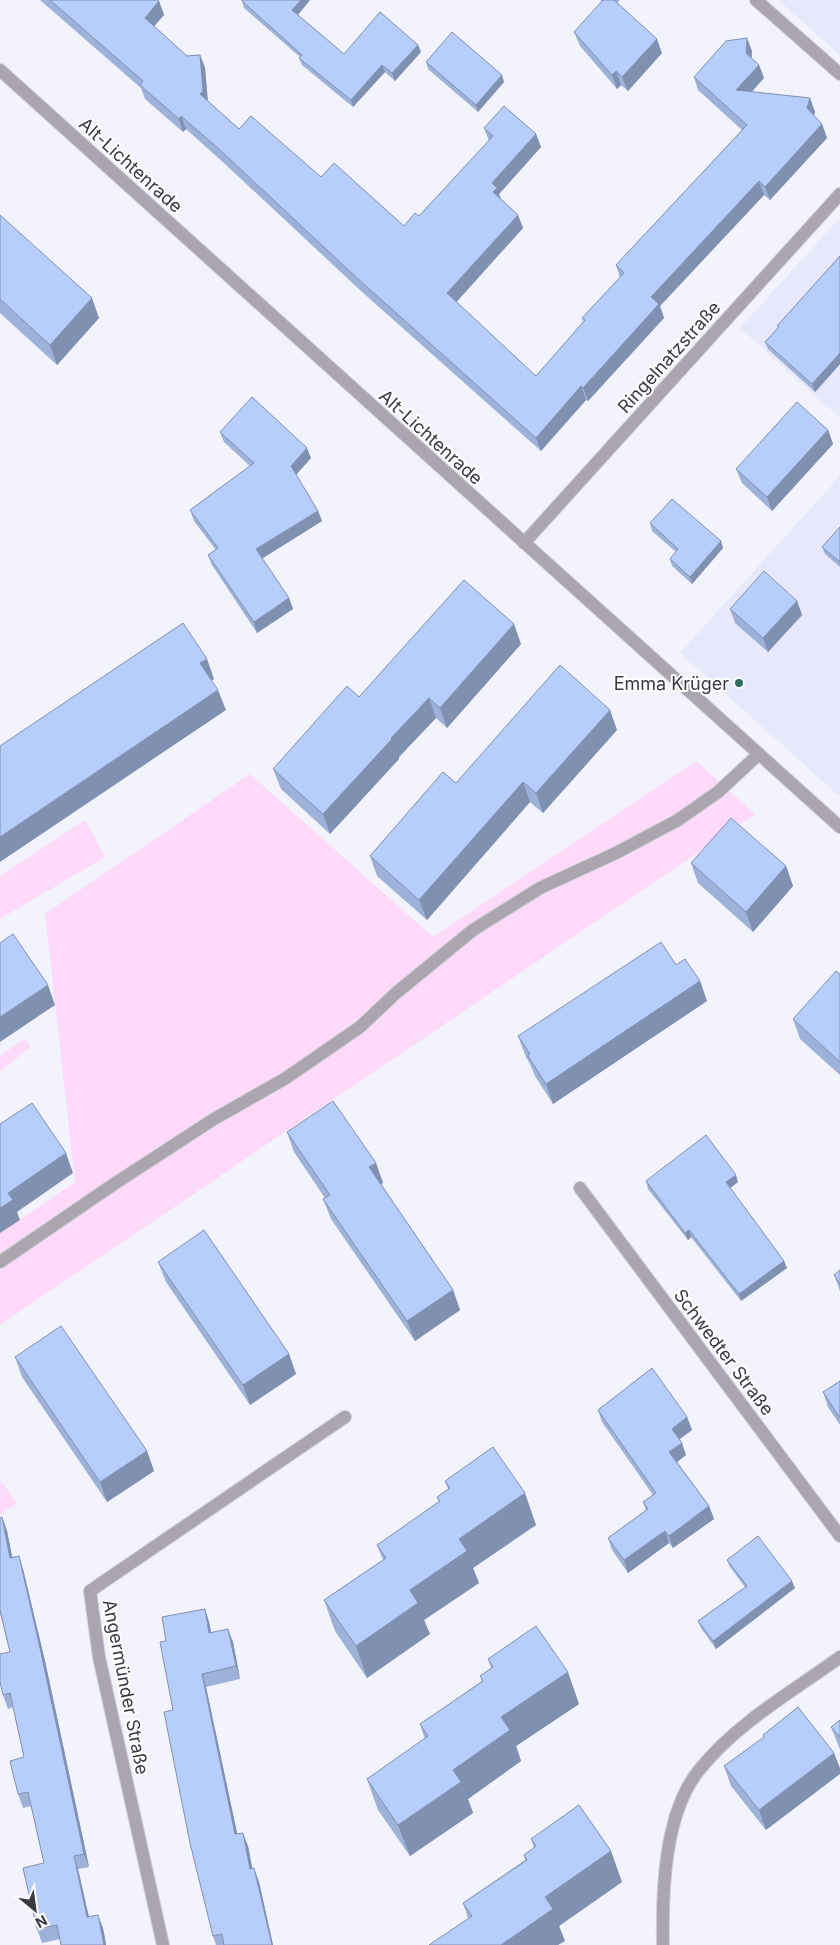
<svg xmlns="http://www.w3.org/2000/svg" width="840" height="1945" viewBox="0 0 840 1945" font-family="Inter,sans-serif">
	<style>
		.built { fill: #e8e8fc }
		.green { fill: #fddaf9 }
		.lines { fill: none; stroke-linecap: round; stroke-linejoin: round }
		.service-casing { stroke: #ceced9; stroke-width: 14 }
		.minor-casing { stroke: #ceced9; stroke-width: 14 }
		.service { stroke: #aaa5af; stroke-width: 12 }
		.minor { stroke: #aaa5af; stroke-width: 12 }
		.wall { fill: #9db1d9 }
		.shaded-wall { fill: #8090b0 }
		.building { fill: #b7cefc; stroke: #8090b0 }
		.poi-dot { fill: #2b6e5f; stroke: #fff; stroke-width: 2 }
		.labels { text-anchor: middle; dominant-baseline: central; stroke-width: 4; stroke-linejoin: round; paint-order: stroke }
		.street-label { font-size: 18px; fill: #393943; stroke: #fff }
		.poi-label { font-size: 18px; fill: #393943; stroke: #fff; text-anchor: end }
	</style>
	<rect width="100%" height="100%" fill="#f3f3fe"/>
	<path class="built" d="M778,0H840V55Z
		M840,218V418L740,328Z
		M840,476V793L838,795L680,653Z"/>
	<path class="green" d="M696,761L755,814L0,1325V1233L75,1182L45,914L250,774L433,937Z
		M85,820L105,857L0,919V876Z
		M25,1038L31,1047L0,1071V1056Z
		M0,1480L17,1503L0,1515Z"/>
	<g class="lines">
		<defs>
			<path id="service" d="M0,1262L114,1184L214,1119L286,1078L360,1027L396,993L473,930L540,888L616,853L678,820L718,792L759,754"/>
			<path id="minor" d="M756,0L840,74
				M0,70L840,827
				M524,543L840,194
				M580,1188L840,1536
				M163,1945L99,1657L90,1591L345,1417
				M663,1945C662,1891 664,1812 700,1769C738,1722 792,1692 840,1657"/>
		</defs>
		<use href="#service" class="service-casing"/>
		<use href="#minor" class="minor-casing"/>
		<use href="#service" class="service"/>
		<use href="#minor" class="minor"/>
	</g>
	<path class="wall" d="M40,0H158L159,1L164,15L154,26L187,56L200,55L205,68L208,101L239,129L404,226L419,216L489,141L484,128L536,134L541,147L499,194L501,199L518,215L523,228L456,302L536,376L584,322L582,318L620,278L616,265L742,130L698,90L694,77L752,51L751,58L759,65L764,78L752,92L810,98L815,112L814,115L822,124L827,138L770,200L764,195L660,306L664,318L588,401L586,400L541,451L361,291L225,164L186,129L183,132L145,99L141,88Z
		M242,0H310L298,15L344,54L418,45L421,52L395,81L385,72L353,107L302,65L299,58L300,57L244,8Z
		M600,0H620L617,3L662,53L628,91L621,85L617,89L580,46L574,32L602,2Z
		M426,62L504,82L478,112L428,69Z
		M0,215L99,318L57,365L0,313Z
		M840,256V364L815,392L768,349L765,342L778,328L777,326Z
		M828,430L833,444L772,511L742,483L736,469Z
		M220,432L311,458L296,475L318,511L322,521L262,558L289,598L293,609L257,633L212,565L208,555L216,550L194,521L190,510L250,466L224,442Z
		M650,523L723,548L692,584L672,566L670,559L676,552L652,531Z
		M840,527V567L825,554L822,547Z
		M797,601L802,615L768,652L735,623L730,609Z
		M521,644L447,728L436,718L399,757V759L330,834L281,789L273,769L359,697Z
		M617,730L543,813L530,802L427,920L377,876L370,856L456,783Z
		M691,863L786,866L793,886L753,932L698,883Z
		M840,974V1075L800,1039L793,1019Z
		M700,981L707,1001L553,1104L535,1076L530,1064L526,1057L518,1036Z
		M287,1132L376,1163L383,1183L381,1184L453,1290L460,1310L415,1341L331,1219L323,1199L325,1198L294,1152Z
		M646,1181L738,1182L730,1188L784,1261L787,1268L741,1301L691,1237L688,1240L648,1189Z
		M158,1262L289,1354L296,1374L250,1405L166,1282Z
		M840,1270V1291L834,1275Z
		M15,1357L147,1451L154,1471L107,1502L22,1377Z
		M840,1381V1425L828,1407L823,1392Z
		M598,1410L687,1417L692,1430L679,1439L686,1455L677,1462L709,1506L714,1519L673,1548L669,1543L628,1573L612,1550L608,1538L646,1510L643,1502L653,1495L602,1422Z
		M445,1481L536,1525L473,1568L479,1583L424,1620L430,1634L367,1678L335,1631L324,1600L383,1560L377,1545L439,1502L437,1497L448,1489Z
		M2,1517L7,1531L12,1557L23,1569L45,1661L89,1867L78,1869L89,1917L103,1928L106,1945H61L60,1939L42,1943L37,1929L44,1863L31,1806L23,1808L18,1794L24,1757L13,1707L8,1709L3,1695L10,1652L0,1613V1518Z
		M727,1560L795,1588L716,1649L701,1628L698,1621L745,1587L730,1567Z
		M205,1609L209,1622L211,1632L233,1642L240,1679L206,1687L237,1833L248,1846L252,1869L259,1882L273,1945H216L213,1936L166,1641Z
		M488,1659L579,1704L516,1746L521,1761L468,1799L473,1813L410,1856L378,1810L367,1779L425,1739L420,1724L482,1681L480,1676L491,1668Z
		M798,1707L766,1830L731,1786L724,1766L764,1738L763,1735Z
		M840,1720V1749L839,1747L831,1727Z
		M531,1839L622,1882L559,1926L565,1941L468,1918L463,1903L525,1860L524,1855L534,1848Z"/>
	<path class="shaded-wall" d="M301,0H310L295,18L292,10Z
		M159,1L164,15L150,31L145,18Z
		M747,38L752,51L751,66L746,53Z
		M657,39L662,53L628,91L622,77Z
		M418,45L421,52L395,81L392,73Z
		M200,55L205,68L208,104L200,94Z
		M382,65L385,72L353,107L351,100Z
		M759,65L764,78L741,103L736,90Z
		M616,71L621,85L617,89L612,75Z
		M502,75L504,82L478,112L476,105Z
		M810,98L815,112L812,122L807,108Z
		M181,116L186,129L183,132L179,119Z
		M822,124L827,138L770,200L765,187Z
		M536,134L541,147L499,194L502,201L493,192L492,183Z
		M759,181L764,195L660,306L664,318L588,401L583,388L651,297Z
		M518,215L523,228L452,307L447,293Z
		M92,298L99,318L57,365L50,345Z
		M840,353V364L815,392L812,384Z
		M581,386L586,400L541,451L536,438Z
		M828,430L833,444L772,511L767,497Z
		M307,448L311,458L295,476L291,466Z
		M318,511L322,521L260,560L256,549Z
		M721,541L723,548L692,584L690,577Z
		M289,598L293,609L257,633L254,622Z
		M797,601L802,615L768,652L763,638Z
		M514,624L521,644L447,728L440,708Z
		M207,659L214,679L208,683L200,663Z
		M218,690L226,710L0,862V837Z
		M429,698L436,718L399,757V759L330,834L323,814L391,738Z
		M610,710L617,730L543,813L536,793Z
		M523,782L530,802L427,920L419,900Z
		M786,866L793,886L753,932L746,912Z
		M700,981L707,1001L553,1104L546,1084Z
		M48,985L55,1005L0,1042V1017Z
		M66,1153L73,1173L17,1212L20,1220L0,1233V1208L8,1193Z
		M376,1163L383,1183L376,1187L369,1167Z
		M736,1175L738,1182L729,1189L726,1182Z
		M689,1230L691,1237L688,1240L685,1233Z
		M784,1261L787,1268L741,1301L739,1294Z
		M453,1290L460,1310L415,1341L407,1321Z
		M289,1354L296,1374L250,1405L243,1385Z
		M687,1417L692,1430L676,1442L672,1429Z
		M682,1443L686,1455L674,1464L669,1452Z
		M147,1451L154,1471L107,1502L100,1482Z
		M525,1493L536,1525L473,1568L479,1583L424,1620L430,1634L367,1678L356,1646L459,1539Z
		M709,1506L714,1519L673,1548L669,1536Z
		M2,1517L7,1531L15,1571L10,1558Z
		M665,1531L669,1543L628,1573L624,1560Z
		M19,1556L23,1569L45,1661L89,1867L84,1854Z
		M792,1581L795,1588L716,1649L713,1641Z
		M205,1609L209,1622L214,1646L209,1633Z
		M228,1629L233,1642L240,1679L236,1666Z
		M568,1672L579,1704L516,1746L521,1761L468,1799L473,1813L410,1856L398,1825L453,1770L501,1717Z
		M202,1674L206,1687L240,1847L235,1834Z
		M834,1753L840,1768V1774L766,1830L759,1810Z
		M243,1833L248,1846L255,1882L250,1869Z
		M611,1851L622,1882L559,1926L565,1941L558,1945H501L545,1897Z
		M74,1856L78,1869L92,1931L87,1917Z
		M254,1868L259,1882L273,1945H272Z
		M98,1915L103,1928L106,1945H104Z"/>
	<path class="building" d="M50,0H158L159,1L145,18L187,56L200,55L203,91L200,94L239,129L251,116L321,177L334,163L404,226L415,213L419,216L493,136L484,128L504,106L536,134L492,183L497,188L493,192L518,215L447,293L536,376L585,320L582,318L624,273L616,265L747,125L694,77L726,41L747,38L746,53L759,65L736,90L810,98L807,108L822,124L765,187L759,181L651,297L659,304L583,388L581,386L536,438L357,278L220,150L181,116L179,119L140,85L143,81Z
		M242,0H301L292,10L344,54L380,12L418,45L392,73L382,65L351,100L299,58L302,55L242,1Z
		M603,0H614L657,39L622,77L616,71L612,75L574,32Z
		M452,32L502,75L476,105L426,62Z
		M0,215L92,298L50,345L0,299Z
		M840,256V353L812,384L765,342L779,327L777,326Z
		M252,397L307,448L291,466L318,511L256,549L289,598L254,622L208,555L218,548L190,510L254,463L220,432Z
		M797,402L828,430L767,497L736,469Z
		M672,499L721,541L690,577L670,559L678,549L650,523Z
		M840,527V562L822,547Z
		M764,571L797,601L763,638L730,609Z
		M464,580L514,624L440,708L429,698L391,738L392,739L323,814L273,769L347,686L359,697Z
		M183,623L207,659L200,663L218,690L0,837V746Z
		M560,665L610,710L536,793L523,782L419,900L370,856L443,772L456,783Z
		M731,818L786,866L746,912L691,863Z
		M13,934L48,985L0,1017V943Z
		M661,942L676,965L685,959L700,981L546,1084L528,1056L530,1054L518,1036Z
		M836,971L840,974V1062L793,1019Z
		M333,1101L376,1163L369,1167L453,1290L407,1321L323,1199L330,1195L287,1132Z
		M32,1103L66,1153L8,1193L13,1200L0,1208V1124Z
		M706,1135L736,1175L726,1182L784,1261L739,1294L689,1230L685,1233L646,1181Z
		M204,1230L289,1354L243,1385L158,1262Z
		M840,1270V1284L834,1275Z
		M61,1326L147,1451L100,1482L15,1357Z
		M652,1368L687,1417L672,1429L682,1443L669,1452L709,1506L669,1536L665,1531L624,1560L608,1538L648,1509L643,1502L656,1493L598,1410Z
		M840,1381V1418L823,1392Z
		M493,1447L525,1493L459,1539L467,1551L410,1590L418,1603L356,1646L324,1600L386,1558L377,1545L440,1501L437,1497L450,1488L445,1481Z
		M2,1517L10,1558L19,1556L40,1648L84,1854L74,1856L87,1917L98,1915L104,1945H61L57,1925L37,1929L23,1868L44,1863L28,1792L18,1794L10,1761L24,1757L10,1693L3,1695L0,1682V1654L10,1652L0,1610V1518Z
		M758,1536L792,1581L713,1641L698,1621L747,1586L727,1560Z
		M205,1609L209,1633L228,1629L236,1666L202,1674L235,1834L243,1833L250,1869L254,1868L272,1945H224L222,1934L213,1936L190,1843L164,1712L173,1710L160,1642L166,1641L162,1617Z
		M536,1626L568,1672L501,1717L510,1730L453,1770L461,1782L398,1825L367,1779L428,1736L420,1724L483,1681L480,1676L493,1667L488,1659Z
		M798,1707L834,1753L759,1810L724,1766L764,1737L763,1735Z
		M840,1720V1737L831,1727Z
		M579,1805L611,1851L545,1897L553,1909L501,1945H429L472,1916L463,1903L527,1860L524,1855L536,1846L531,1839Z"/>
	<circle class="poi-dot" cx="739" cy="683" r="5"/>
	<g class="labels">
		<g class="street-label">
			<text transform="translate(131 165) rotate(42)">Alt-Lichtenrade</text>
			<text transform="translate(669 357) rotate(-48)">Ringelnatzstraße</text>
			<text transform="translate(431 437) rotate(42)">Alt-Lichtenrade</text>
			<text transform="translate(724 1352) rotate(53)">Schwedter Straße</text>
			<text transform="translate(126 1687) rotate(79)">Angermünder Straße</text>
		</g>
		<g class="poi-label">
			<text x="729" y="683">Emma Krüger</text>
		</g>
	</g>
	<g transform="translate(35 1910) rotate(151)" stroke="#ffffff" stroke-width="4" paint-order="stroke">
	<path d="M0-4L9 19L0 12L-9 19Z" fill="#393943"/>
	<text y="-8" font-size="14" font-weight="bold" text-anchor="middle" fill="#393943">N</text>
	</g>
</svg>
